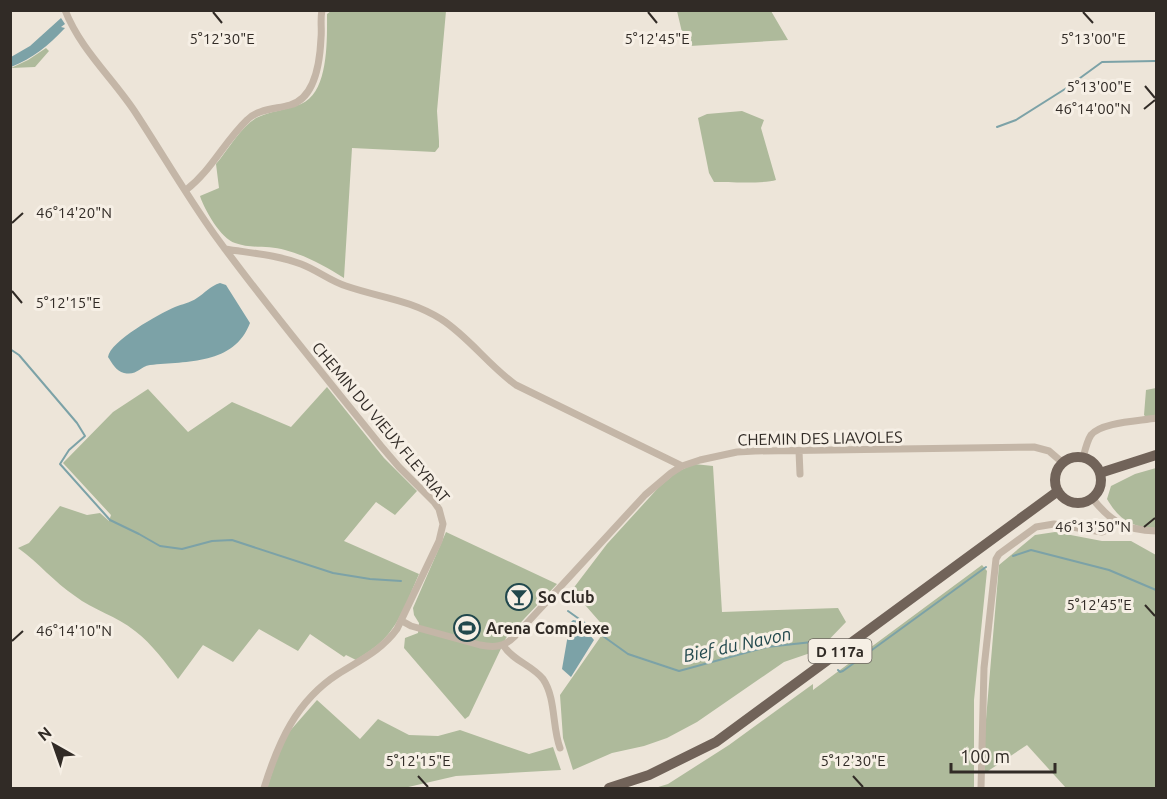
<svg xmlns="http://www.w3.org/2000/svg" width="1167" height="799" viewBox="0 0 1167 799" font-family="Ubuntu,sans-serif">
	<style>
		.green { fill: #aeba9b }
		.water { fill: #7ca2a7 }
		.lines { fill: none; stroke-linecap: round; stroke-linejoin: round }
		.stream { stroke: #7ca2a7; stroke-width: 2 }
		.street { stroke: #c4b6a7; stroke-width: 7 }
		.primary { stroke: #716359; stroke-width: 10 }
		.ticks { fill: none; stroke: #312b26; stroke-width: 2 }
		.labels { text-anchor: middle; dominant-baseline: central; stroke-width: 6; stroke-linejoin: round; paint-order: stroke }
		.shield { fill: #f6efe5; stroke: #6c665f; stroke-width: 1.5 }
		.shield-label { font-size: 15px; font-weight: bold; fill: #312b26 }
		.street-label { font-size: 16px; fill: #312b26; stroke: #f6efe5 }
		.poi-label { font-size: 16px; font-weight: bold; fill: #312b26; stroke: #f6efe5; text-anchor: start }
		.water-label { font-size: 18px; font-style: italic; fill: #21484d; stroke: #f6efe5 }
		.ticks-label { font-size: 15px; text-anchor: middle; fill: #312b26; stroke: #f6efe5; stroke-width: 6; stroke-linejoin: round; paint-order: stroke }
	</style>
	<rect width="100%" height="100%" fill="#ede5d9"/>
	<path class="green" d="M331,11H446L437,111L439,141V147L435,152L352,148L344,278C325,266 307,256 285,250C269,245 251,249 235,243C221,239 204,209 200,196L219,188L216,164C228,150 240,128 256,118C270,111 287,110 301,104C329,93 327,39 327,14Z
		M677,11H771L788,40L690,46L685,45Z
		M46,48L49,51L35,67L11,68L28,60Z
		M742,111L764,120L761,128L776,180C765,184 728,182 714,182L709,173L698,118L707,114Z
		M327,387L384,458L417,491L395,515L376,502L344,541L419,574C409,596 401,622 383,640C375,648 365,654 356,660L346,655L344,657L310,634L298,651L259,629L233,662L203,645L178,679C165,662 152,644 135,631C117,616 93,610 75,596C54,582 39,563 18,548L29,543L60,506L87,515L100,513L109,521L111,515L63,463L113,412L148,389L188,432L232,402L291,427Z
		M1156,388V415L1146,417L1144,415L1146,390Z
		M694,464L713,466L722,612L838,608L846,622L819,650L784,662L697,722L667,738L644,746L612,753L573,770L563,738L560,695L606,629L572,590L607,544L659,487L677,472Z
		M1156,468V528C1133,528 1119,520 1107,499L1111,486L1135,474Z
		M446,532L557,584L506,638L469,716L465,719L404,648L405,638L418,633L419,623L414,615L413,608Z
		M1055,532L1102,541H1131L1156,555V788H1066L1027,745L985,773L984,743L999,565L1035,535Z
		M982,565L987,571L974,700V788H655L668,784L729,745L813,684V690Z
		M317,700L360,739L378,719L409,735L438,736L460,730L529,754L553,747L561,770L456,776L404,788H267L278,755L289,732Z"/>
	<path class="water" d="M61,18L65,24L61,27L65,28C48,46 33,58 11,67V57L30,46Z
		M220,283L226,285L250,323C234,365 187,361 150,365C139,367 137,376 124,373C116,371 112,363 108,357C110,341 159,314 175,307C182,304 190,303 197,298C205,293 210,286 220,283Z
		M573,620L578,621L594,640L571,677L562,669L570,623Z"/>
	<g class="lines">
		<path class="stream" d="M997,127L1016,120L1065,89L1102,62L1156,61
			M10,349L19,355L77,423L85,436L69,450L60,464L110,520L139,534L160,546L182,549L212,541L232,540L333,573L370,579L401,581
			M1013,556L1031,550L1109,570L1156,590
			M568,611L628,654L679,671L767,647L812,642L819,647
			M838,670L840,672L843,671L986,567"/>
		<path class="street" d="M65,10C81,51 114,79 137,115C163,155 187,196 214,234C267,307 325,376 381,446L399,467L434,502L439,509L443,524L439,541L397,629C381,651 360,660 338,674C296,701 278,743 264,788
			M186,190C211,171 224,142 247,120C257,109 276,109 290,105C316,98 320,61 321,38C322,29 320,20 322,10
			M225,249C250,253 278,255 301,264C317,270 330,281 346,286C381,298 408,299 441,319C469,337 489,366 516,385L682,466
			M799,451L800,474
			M1083,458C1085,450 1087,441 1091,435C1101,422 1140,421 1156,418
			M1092,498C1111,522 1125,530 1156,531
			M402,621L411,626L480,645C495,648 504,647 515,636L645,495L671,473L682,466L700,460L737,452L755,451L1034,447L1049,451L1063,463
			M503,645C513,661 532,665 543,679C556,698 552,727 560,748
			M981,788L984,668L996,559L999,554L1036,527L1054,524L1102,532L1109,529L1115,521"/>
		<path class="primary" d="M1055 480a23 23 0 1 1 46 0a23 23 0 1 1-46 0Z
			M1100,473L1156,455
			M609,788L649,775L716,742L1058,491"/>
	</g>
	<path class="ticks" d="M213,12L222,23M648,12L657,23M1083,12L1093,23M1145,86L1155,98M1144,109L1155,100M12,223L23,213M12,291L22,303M1144,527L1155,518M1145,605L1155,616M12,641L23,631M418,776L428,787M853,776L863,787"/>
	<defs>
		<symbol id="bar-ring" viewBox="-11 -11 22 22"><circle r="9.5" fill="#f6efe5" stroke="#21484d" stroke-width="1.5"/><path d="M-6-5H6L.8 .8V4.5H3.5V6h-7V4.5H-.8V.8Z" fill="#21484d"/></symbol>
		<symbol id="stadium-ring" viewBox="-11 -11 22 22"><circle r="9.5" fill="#f6efe5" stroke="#21484d" stroke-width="1.5"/><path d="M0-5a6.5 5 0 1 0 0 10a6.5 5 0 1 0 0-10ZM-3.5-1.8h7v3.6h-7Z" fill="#21484d"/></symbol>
	</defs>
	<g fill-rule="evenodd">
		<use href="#bar-ring" x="504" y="582" width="30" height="30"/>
		<use href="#stadium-ring" x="452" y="613" width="30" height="30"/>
	</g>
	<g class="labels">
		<rect class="shield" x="808.5" y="639" width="63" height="24" rx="4.5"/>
		<g class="shield-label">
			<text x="840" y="651">D 117a</text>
		</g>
		<g class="street-label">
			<text transform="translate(381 422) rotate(50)">CHEMIN DU VIEUX FLEYRIAT</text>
			<text transform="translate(820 438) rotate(-1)">CHEMIN DES LIAVOLES</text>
		</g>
		<g class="poi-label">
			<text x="538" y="597">So Club</text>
			<text x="486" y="628">Arena Complexe</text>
		</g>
		<g class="water-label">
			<text transform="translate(737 644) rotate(-12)">Bief du Navon</text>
		</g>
	</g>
	<g class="ticks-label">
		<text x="222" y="44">5°12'30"E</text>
		<text x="657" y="44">5°12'45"E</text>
		<text x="1093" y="44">5°13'00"E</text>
		<text x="1099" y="92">5°13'00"E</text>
		<text x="1093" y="114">46°14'00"N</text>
		<text x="74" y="218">46°14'20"N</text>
		<text x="68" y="308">5°12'15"E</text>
		<text x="1093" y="532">46°13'50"N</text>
		<text x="1099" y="610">5°12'45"E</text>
		<text x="74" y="636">46°14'10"N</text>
		<text x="418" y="766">5°12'15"E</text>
		<text x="853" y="766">5°12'30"E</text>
	</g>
	<rect width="1167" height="799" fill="none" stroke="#312b26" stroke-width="24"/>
	<g transform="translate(54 745) rotate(320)" stroke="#f6efe5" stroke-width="4.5" paint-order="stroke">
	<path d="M0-4.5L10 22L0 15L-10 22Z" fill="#312b26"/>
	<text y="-9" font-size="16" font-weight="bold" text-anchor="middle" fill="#312b26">N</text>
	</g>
	<path d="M951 763v9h104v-9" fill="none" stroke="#312b26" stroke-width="3"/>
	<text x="960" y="763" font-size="18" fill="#312b26" stroke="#f6efe5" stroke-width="4.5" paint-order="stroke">100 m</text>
</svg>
